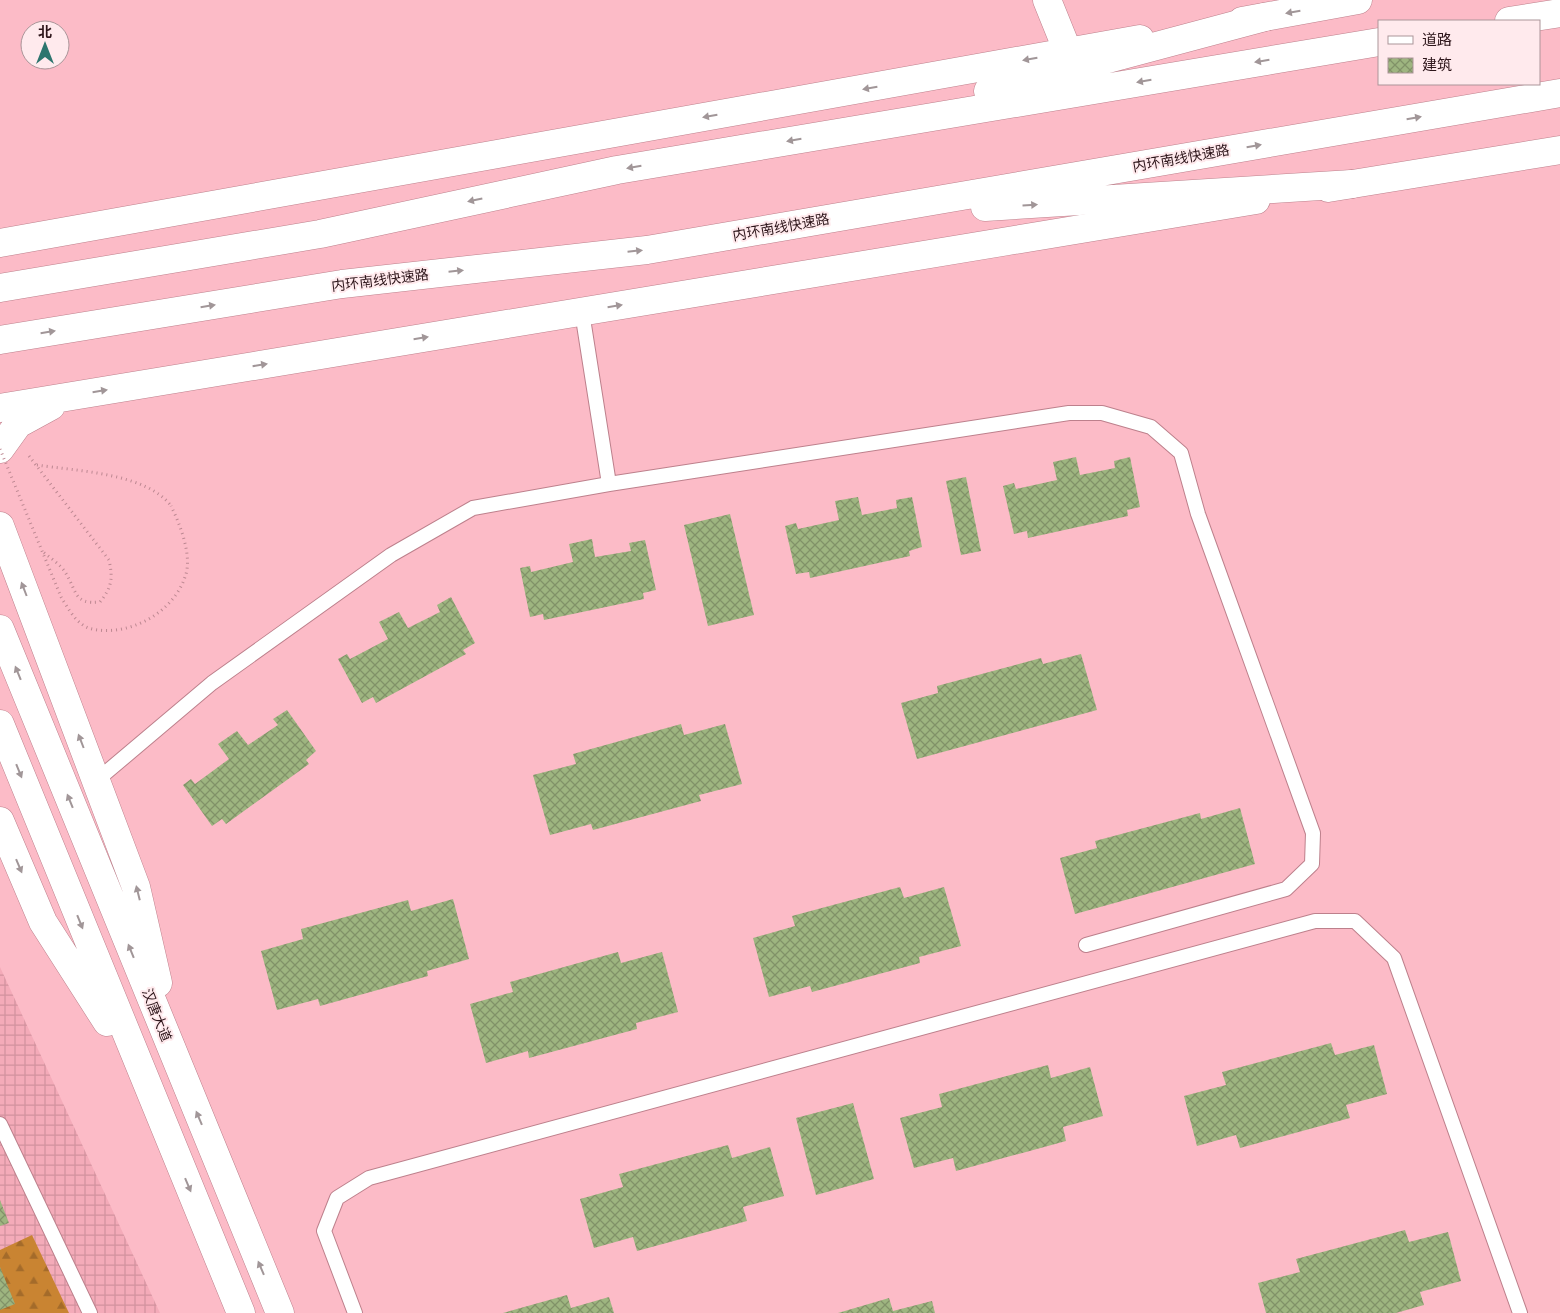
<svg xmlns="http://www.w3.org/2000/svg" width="1560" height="1313" viewBox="0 0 1560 1313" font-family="'Roboto Serif','Noto Sans SC',serif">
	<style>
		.industrial { fill: url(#industrial-grid) }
		.forest { fill: url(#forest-firs) }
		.building { fill: url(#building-cross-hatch) }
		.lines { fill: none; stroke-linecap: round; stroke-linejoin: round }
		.lane-casing { stroke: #bd808c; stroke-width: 16 }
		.street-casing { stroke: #bd808c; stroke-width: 29 }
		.secondary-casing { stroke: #bd808c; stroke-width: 29 }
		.highway-casing { stroke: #bd808c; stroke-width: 29 }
		.path { stroke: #bd8892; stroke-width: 3; stroke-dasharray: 1 4; stroke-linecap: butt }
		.lane { stroke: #fff; stroke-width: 14 }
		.street { stroke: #fff; stroke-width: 28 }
		.secondary { stroke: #fff; stroke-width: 28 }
		.highway { stroke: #fff; stroke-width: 28 }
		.path-bridge { stroke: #bd8892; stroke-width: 3; stroke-dasharray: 1 4; stroke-linecap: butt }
		.oneway { fill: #a19698 }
		.labels { text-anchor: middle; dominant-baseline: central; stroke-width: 4; stroke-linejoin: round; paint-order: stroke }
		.street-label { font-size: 14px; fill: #2e161b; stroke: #ffeaed }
	</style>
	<defs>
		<pattern id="industrial-grid" width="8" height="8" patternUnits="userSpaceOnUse" patternTransform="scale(1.25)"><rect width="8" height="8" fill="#f4abb9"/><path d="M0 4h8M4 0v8" fill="none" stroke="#d2929e"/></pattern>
		<pattern id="forest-firs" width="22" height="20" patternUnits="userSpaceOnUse" patternTransform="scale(1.25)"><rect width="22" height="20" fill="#c98432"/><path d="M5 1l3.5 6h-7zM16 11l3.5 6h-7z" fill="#a46b2a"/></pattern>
		<pattern id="building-cross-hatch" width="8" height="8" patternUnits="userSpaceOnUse" patternTransform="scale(1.25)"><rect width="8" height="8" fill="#9eb580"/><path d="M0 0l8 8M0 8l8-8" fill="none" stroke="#819268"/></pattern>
	</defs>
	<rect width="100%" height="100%" fill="#fcbbc7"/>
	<path class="industrial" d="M0,967L160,1313H0Z"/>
	<path class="forest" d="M32,1235L69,1313H0V1250Z"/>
	<path class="building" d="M1076,457L1080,475L1115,468L1114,461L1130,457L1140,507L1127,510L1128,516L1028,538L1027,531L1014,534L1003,486L1014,483L1016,489L1057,480L1053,462Z
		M966,477L981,551L961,555L946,481Z
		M858,497L862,515L897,508L896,500L912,497L922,547L909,551L910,556L810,578L809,572L796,574L785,526L796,523L798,529L839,520L835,501Z
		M730,514L754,615L708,626L684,525Z
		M592,539L595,557L631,551L629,543L645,540L656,590L643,593L644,599L544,620L543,614L530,617L520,568L530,566L531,572L573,562L569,544Z
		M451,597L475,643L463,650L466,654L376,703L373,697L362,703L338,659L347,654L350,659L388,639L379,622L399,612L408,628L440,612L437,605Z
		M1081,654L1097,710L917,759L901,703L938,693L937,686L1041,658L1043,664Z
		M287,710L316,751L306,760L309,764L226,824L222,819L212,826L183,785L191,779L195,784L229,759L218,744L237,731L248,745L278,725L273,719Z
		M681,724L684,735L725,724L742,784L699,795L701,801L593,830L591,824L550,835L533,775L576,764L573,754Z
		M1240,808L1255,864L1075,914L1060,858L1097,848L1095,841L1200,813L1201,819Z
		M900,887L904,898L944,887L961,946L919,957L920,963L812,992L810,986L769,997L753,938L795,926L792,916Z
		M453,899L469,959L427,971L428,976L320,1006L318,999L277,1010L261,951L303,939L301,929L408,900L411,911Z
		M618,952L621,963L662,952L678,1012L636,1023L637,1029L529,1058L528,1051L486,1063L470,1004L513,992L510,982Z
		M1331,1043L1335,1055L1374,1045L1387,1094L1346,1105L1350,1118L1240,1148L1236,1135L1197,1146L1184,1096L1226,1085L1222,1072Z
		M1048,1065L1051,1078L1090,1067L1103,1116L1063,1127L1066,1141L956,1171L953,1158L914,1168L900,1118L942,1107L939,1094Z
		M853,1103L874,1179L816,1195L796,1118Z
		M728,1145L732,1158L770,1147L784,1196L743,1207L747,1221L637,1251L633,1237L594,1248L580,1199L623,1187L619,1174Z
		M0,1200L9,1223L0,1226Z
		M1405,1230L1409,1242L1448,1232L1461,1281L1420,1292L1424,1305L1396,1313H1266L1258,1283L1300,1272L1296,1259Z
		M0,1267L15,1304L0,1310Z
		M567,1295L571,1308L609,1297L614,1313H503Z
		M889,1298L893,1311L932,1301L935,1313H838Z"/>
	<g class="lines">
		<defs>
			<path id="lane" d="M609,484L1069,413H1102L1151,427L1181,453L1198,514L1313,833L1312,864L1286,889L1086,945
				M96,781L212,683L391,555L473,508L609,484L582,312
				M0,1124L90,1313
				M355,1313L324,1231L337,1198L369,1178L1315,921H1355L1394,958L1520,1313"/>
			<path id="street" d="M1047,0L1068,52"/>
			<path id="secondary" d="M1242,21L1358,0
				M1328,188L1560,150
				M0,243L1140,39
				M0,408L1256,200
				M0,449L18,424L51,406
				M0,526L136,887L158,983
				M0,629L280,1313
				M0,724L241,1313
				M0,821L43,922L107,1022"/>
			<path id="highway" d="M1509,21L1560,13
				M988,91L1265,17
				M985,207L1352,184
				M0,288L320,234L617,170L1379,42
				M0,340L342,284L647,250L1560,93"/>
		</defs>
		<use href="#lane" class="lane-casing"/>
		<use href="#street" class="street-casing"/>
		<use href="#secondary" class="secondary-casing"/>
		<use href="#highway" class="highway-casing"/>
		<path class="path" d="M29,456L109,560C113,578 112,587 100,602C73,605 77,590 65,572C60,564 49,557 42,551
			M37,465C76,471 147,473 171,506"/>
		<use href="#lane" class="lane"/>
		<use href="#street" class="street"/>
		<use href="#secondary" class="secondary"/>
		<use href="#highway" class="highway"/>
		<path class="path-bridge" d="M0,449L61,597C68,608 77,626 92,629C129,637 173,613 185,577C193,557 180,524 171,506"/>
	</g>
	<defs><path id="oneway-solid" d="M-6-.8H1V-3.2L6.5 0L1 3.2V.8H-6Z" transform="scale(1.25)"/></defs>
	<g class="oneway">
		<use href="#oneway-solid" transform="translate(1293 12) rotate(170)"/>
		<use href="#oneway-solid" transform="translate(1030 59) rotate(170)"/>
		<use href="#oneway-solid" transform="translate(1262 61) rotate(171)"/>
		<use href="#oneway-solid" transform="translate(1144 81) rotate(170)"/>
		<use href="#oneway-solid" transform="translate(870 88) rotate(170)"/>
		<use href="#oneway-solid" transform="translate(710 116) rotate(170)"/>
		<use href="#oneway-solid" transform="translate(1414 118) rotate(-10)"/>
		<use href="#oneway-solid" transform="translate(794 140) rotate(170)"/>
		<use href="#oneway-solid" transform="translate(1254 146) rotate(-10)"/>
		<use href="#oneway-solid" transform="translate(634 167) rotate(170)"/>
		<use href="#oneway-solid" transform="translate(475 200) rotate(168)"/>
		<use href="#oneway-solid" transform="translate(1030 205) rotate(-4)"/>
		<use href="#oneway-solid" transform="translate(635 251) rotate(-6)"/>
		<use href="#oneway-solid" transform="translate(456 271) rotate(-6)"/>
		<use href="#oneway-solid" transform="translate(208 306) rotate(-9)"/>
		<use href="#oneway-solid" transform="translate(615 306) rotate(-9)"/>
		<use href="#oneway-solid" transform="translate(48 332) rotate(-9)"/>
		<use href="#oneway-solid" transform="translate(421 338) rotate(-9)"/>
		<use href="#oneway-solid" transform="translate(260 365) rotate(-9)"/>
		<use href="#oneway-solid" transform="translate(100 391) rotate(-9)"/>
		<use href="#oneway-solid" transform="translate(24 589) rotate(-111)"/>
		<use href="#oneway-solid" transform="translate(18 673) rotate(-112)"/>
		<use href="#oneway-solid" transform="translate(81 741) rotate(-111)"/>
		<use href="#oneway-solid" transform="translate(19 771) rotate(68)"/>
		<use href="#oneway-solid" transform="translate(70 801) rotate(-112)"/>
		<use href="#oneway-solid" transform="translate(19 866) rotate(67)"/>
		<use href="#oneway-solid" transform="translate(138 893) rotate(-104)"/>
		<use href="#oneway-solid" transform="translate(80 922) rotate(68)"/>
		<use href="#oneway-solid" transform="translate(131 951) rotate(-112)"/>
		<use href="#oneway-solid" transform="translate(199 1118) rotate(-113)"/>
		<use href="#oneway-solid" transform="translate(188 1185) rotate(67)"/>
		<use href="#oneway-solid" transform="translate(261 1268) rotate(-113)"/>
	</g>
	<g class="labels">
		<g class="street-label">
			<text transform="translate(1181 158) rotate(-10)">内环南线快速路</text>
			<text transform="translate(781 227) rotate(-10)">内环南线快速路</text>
			<text transform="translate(380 280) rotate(-7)">内环南线快速路</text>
			<text transform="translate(157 1015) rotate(68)">汉唐大道</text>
		</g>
	</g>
	<rect x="1378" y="20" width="162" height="65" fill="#ffeaed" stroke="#ab9599"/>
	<rect x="1388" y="36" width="25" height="8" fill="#ffffff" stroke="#ab9599"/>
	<text x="1422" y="45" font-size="15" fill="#2e161b">道路</text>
	<rect x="1388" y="58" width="25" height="15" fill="url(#building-cross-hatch)" stroke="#ab9599"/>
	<text x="1422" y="70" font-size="15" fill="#2e161b">建筑</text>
	<g transform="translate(45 45)"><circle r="24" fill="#ffeaed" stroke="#ab9599"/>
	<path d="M0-4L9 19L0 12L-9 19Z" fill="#2d756e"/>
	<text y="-8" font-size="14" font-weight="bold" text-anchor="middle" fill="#2e161b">北</text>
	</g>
</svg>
